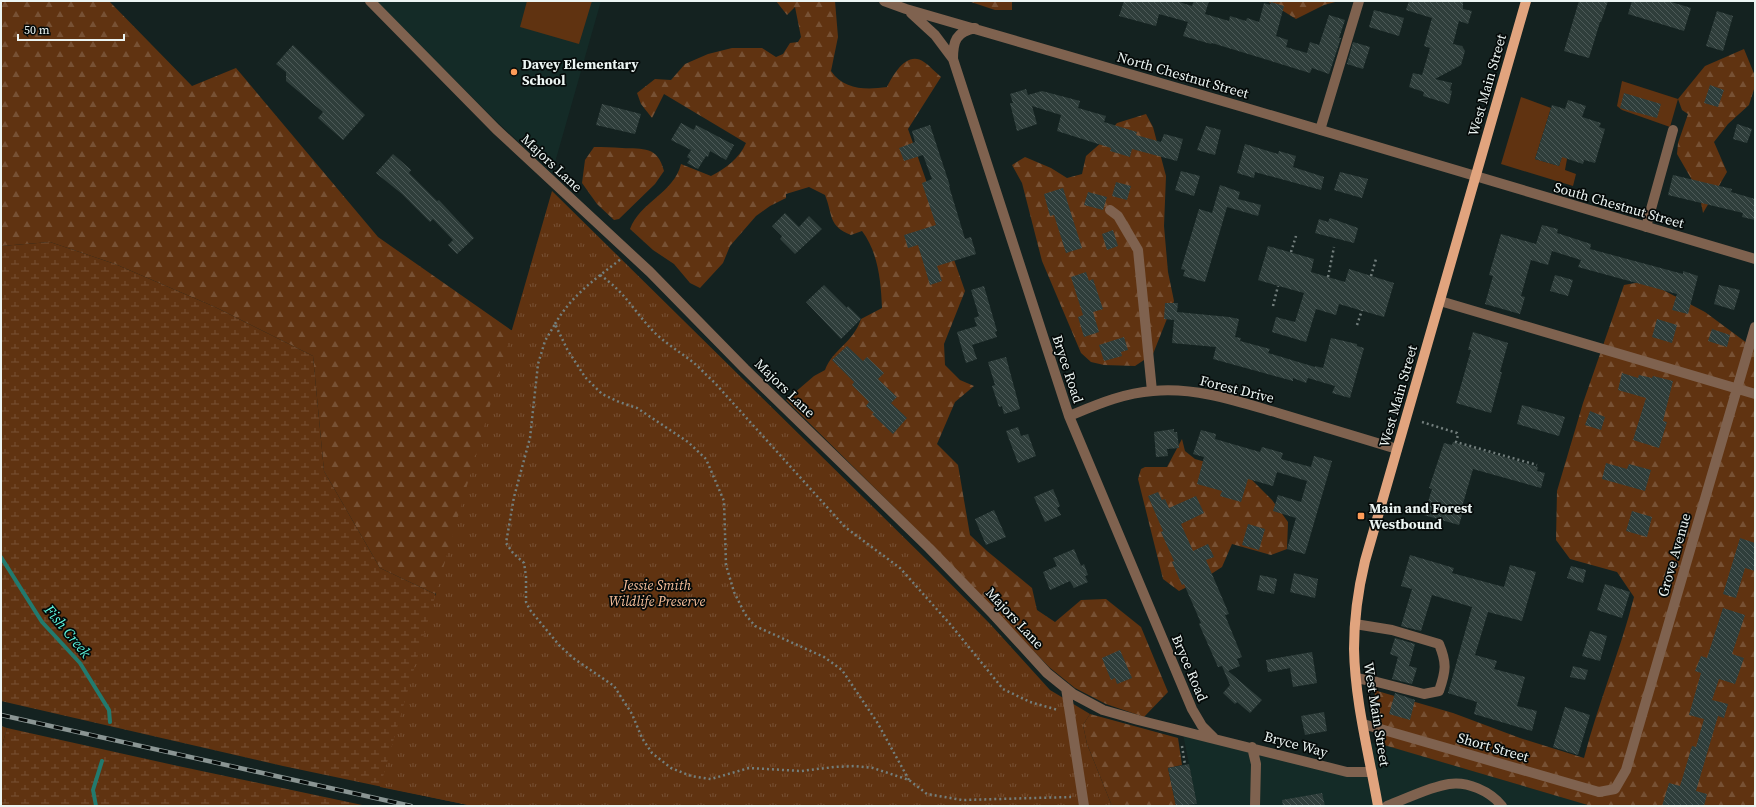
<svg xmlns="http://www.w3.org/2000/svg" width="1756" height="807" viewBox="0 0 1756 807" font-family="'Source Serif 4',serif">
	<style>
		.built { fill: #142b27 }
		.grass { fill: #603311 }
		.forest { fill: url(#forest-firs) }
		.wetland { fill: url(#wetland-marsh) }
		.park { fill: url(#park-tufts) }
		.lines { fill: none; stroke-linecap: round; stroke-linejoin: round }
		.stream { stroke: #227a6e; stroke-width: 4 }
		.building { fill: url(#building-back-hatch) }
		.path { stroke: #737f7d; stroke-width: 2.5; stroke-dasharray: 2 3; stroke-linecap: butt }
		.minor { stroke: #7f624f; stroke-width: 10 }
		.major { stroke: #e1a47e; stroke-width: 10 }
		.rail-casing { stroke: #8a9593; stroke-width: 4.5 }
		.rail { stroke: #050a09; stroke-width: 3; stroke-dasharray: 9; stroke-linecap: butt }
		.poi-dot { fill: #fe9c58; stroke: #050a09; stroke-width: 1.5 }
		.labels { text-anchor: middle; dominant-baseline: central; stroke-width: 3.5; stroke-linejoin: round; paint-order: stroke }
		.poi-label { font-size: 14px; font-weight: bold; fill: #ecf5f3; stroke: #050a09; text-anchor: start }
		.street-label { font-size: 14px; fill: #ecf5f3; stroke: #050a09 }
		.park-label { font-size: 14px; font-style: italic; fill: #f7bf9b; stroke: #050a09 }
		.water-label { font-size: 15px; font-style: italic; fill: #5cf8e1; stroke: #050a09 }
	</style>
	<defs>
		<pattern id="forest-firs" width="22" height="20" patternUnits="userSpaceOnUse"><rect width="22" height="20" fill="#603311"/><path d="M5 1l3.5 6h-7zM16 11l3.5 6h-7z" fill="#775134"/></pattern>
		<pattern id="wetland-marsh" width="20" height="14" patternUnits="userSpaceOnUse"><rect width="20" height="14" fill="#603311"/><path d="M1 5h8M5 5V1M11 12h8M15 12V8" fill="none" stroke="#775134"/></pattern>
		<pattern id="park-tufts" width="24" height="20" patternUnits="userSpaceOnUse"><rect width="24" height="20" fill="#603311"/><path d="M3 7l-1-3M5 7V3M7 7l1-3M15 17l-1-3M17 17v-4M19 17l1-3" fill="none" stroke="#775134"/></pattern>
		<pattern id="building-back-hatch" width="6" height="6" patternUnits="userSpaceOnUse"><rect width="6" height="6" fill="#2f3e3b"/><path d="M-1 5l2 2M0 0l6 6M5-1l2 2" fill="none" stroke="#4d5a58"/></pattern>
	</defs>
	<rect width="100%" height="100%" fill="#142220"/>
	<path class="built" d="M376,1H601L552,173L494,119Z
		M1183,734L1369,775L1374,806H1190L1197,804Z
		M1366,742L1389,746L1592,806H1378Z"/>
	<path class="grass" d="M527,1H592L579,44L520,27Z
		M1622,81L1678,99L1670,127L1622,110L1617,106Z
		M1521,97L1551,108L1535,159L1559,166L1563,153L1567,159L1565,170L1576,174L1573,186L1501,164Z"/>
	<path class="forest" d="M1,1H109L192,86L236,68L378,237L511,330L661,351L435,594L380,568L324,471L313,356L215,307L115,264L50,242L1,246Z
		M776,1H835L838,37L831,71C844,90 866,90 887,87C893,75 907,50 924,62C930,66 935,72 941,77L908,129L965,291L944,344L945,365L960,380L974,386L955,402L937,444L958,465L970,535L987,551L1032,588L1037,610L1055,622L1081,600L1106,599L1141,627L1168,692L1144,717L1106,704L1075,688L1049,667L903,516L786,400L814,376L825,370C833,349 853,343 861,319L882,308C881,281 878,252 862,231L851,235C828,226 833,215 825,195L809,187L786,194V198L770,206L756,216L730,246L723,263L700,288L690,283L674,264L653,250L630,229C640,202 674,193 681,164L711,176C726,168 739,159 746,143L664,94L652,118L641,104L637,93L655,79L671,80L685,64L708,54L732,48H762L776,57L783,54L790,43L798,42L801,37L795,7L787,15Z
		M968,1H1012V10H995Z
		M1267,1H1339L1324,5L1296,19Z
		M1744,49L1755,76V86L1749,105L1728,124L1714,142L1727,172L1703,213L1699,192L1677,154L1678,143L1688,114L1682,110L1678,99L1705,66Z
		M1146,114L1153,127L1166,176L1164,226L1168,272L1174,301L1153,354L1135,366L1104,365L1091,362L1081,353L1042,261L1022,183L1012,165L1025,157L1051,168L1067,178L1082,174L1086,156L1102,142L1117,123Z
		M594,147C603,147 612,147 622,148C643,149 658,146 664,171L655,184L619,219L614,220L597,204L582,183L585,160Z
		M1646,281L1705,312L1755,349V806H1591L1384,745L1374,690L1453,713L1520,738L1584,758C1598,703 1620,652 1634,597L1617,572L1570,559L1556,540L1557,491L1583,403L1624,285Z
		M1182,439L1185,451L1195,459L1245,473L1272,500L1288,522L1287,549L1271,555L1232,544L1222,567L1205,578L1179,591L1163,579L1138,479L1141,469L1145,467H1167Z
		M1090,714L1178,738L1182,765L1168,768L1176,806H1112L1087,744L1083,725Z
		M1,726L7,728L1,749Z"/>
	<path class="wetland" d="M50,242L115,264L215,307L313,356L324,471L380,568L435,594L438,637L473,806L283,766L1,701V246Z
		M7,728L178,766L367,806H1V749Z"/>
	<path class="park" d="M552,191L934,567L992,626L1050,690L1090,714L1083,725L1087,744L1112,806H473L380,787Z"/>
	<g class="lines">
		<path class="stream" d="M1,557L42,622L80,663L109,710L110,722
			M96,806L93,790L102,761"/>
	</g>
	<path class="building" d="M1124,1H1176L1192,6L1194,1H1209L1205,14L1229,21L1230,16L1246,21L1247,18L1259,22L1264,3L1270,5L1271,2L1284,6L1276,36L1288,40L1286,47L1307,53L1310,42L1319,45L1329,15L1345,20L1339,38H1341L1329,74L1312,68L1310,73L1212,43L1211,44L1183,36L1188,22L1159,14L1156,26L1119,16Z
		M1409,1H1463V9L1472,11L1468,24L1459,21L1453,44L1462,46L1465,51L1461,65L1435,79L1452,83L1450,90L1452,91L1449,104L1423,96L1424,92L1409,87L1413,73L1422,75L1430,48L1424,46L1432,18L1406,10Z
		M1579,1H1608L1601,22H1600L1589,58L1564,51Z
		M1632,1H1668L1691,8L1684,31L1628,14Z
		M1374,10L1404,18L1399,36L1369,27Z
		M1717,11L1733,16L1723,51L1706,46Z
		M1353,42L1370,47L1363,69L1347,64Z
		M293,45L365,115L343,140L318,118L323,112L286,81V72L276,64Z
		M1710,85L1724,90L1718,107L1704,103Z
		M1026,89L1028,95L1042,91L1080,101L1078,108L1106,116L1104,122L1137,132L1136,135L1161,142L1164,134L1183,139L1177,161L1132,149L1130,157L1110,151L1111,148L1057,131L1061,115L1032,106L1037,124L1017,131L1010,103H1013L1010,94Z
		M1624,93L1661,104L1657,118L1620,108Z
		M1568,100L1586,106L1582,117L1601,123L1599,127L1605,129L1595,163L1584,160L1583,164L1562,157L1559,166L1535,159L1552,105L1565,109Z
		M602,104L641,114L635,134L596,125Z
		M681,123L694,130L696,125L734,145L726,160L710,151L708,157L706,156L698,169L687,163L690,159L687,157L691,150L671,140Z
		M1737,124L1752,129L1747,143L1733,139Z
		M930,125L950,186H949L965,239L971,237L976,254L937,266L942,281L930,285L918,245L908,248L904,235L936,225L922,183L932,179L923,155L904,161L899,148L915,142L912,131Z
		M1206,126L1221,130L1215,155L1197,150Z
		M1245,144L1278,154L1279,151L1296,156L1293,167L1324,177L1321,190L1255,172L1254,178L1237,173Z
		M393,154L411,170L409,173L437,201L439,200L474,238L457,254L448,245L453,240L433,219L430,222L402,194L376,173Z
		M1181,171L1200,176L1194,196L1175,190Z
		M1340,172L1368,179L1362,198L1334,190Z
		M1673,175L1732,189L1731,192L1755,199V220L1742,217L1743,213L1668,195Z
		M1116,182L1131,186L1127,200L1112,196Z
		M1220,185L1240,192L1238,199L1261,205L1258,216L1227,207L1205,282L1183,276L1185,270L1181,269L1199,209L1212,213Z
		M1063,188L1082,248L1066,253L1054,215L1050,216L1044,194Z
		M1088,192L1107,197L1103,210L1084,205Z
		M785,213L799,227L809,216L822,229L795,254L780,239L782,236L772,226Z
		M1330,218L1358,228L1354,243L1315,233L1319,219L1328,222Z
		M1542,225L1558,229L1557,233L1591,244L1590,249L1683,274V271L1698,276L1688,314L1672,310L1677,294L1578,267L1581,260L1552,251L1548,265L1531,260L1521,296L1525,297L1520,314L1485,304L1493,276L1489,275L1501,234L1536,244Z
		M1113,230L1118,246L1107,250L1102,234Z
		M1268,246L1314,259L1311,272L1345,282L1349,269L1394,283L1384,317L1339,304L1336,315L1316,309L1306,342L1272,332L1276,317L1295,322L1304,293L1258,280Z
		M1086,272L1089,281L1093,279L1103,309L1093,312L1099,332L1084,337L1078,317L1083,315L1071,277Z
		M1555,275L1573,280L1568,296L1550,291Z
		M824,285L847,308L848,306L861,319L841,339L806,302Z
		M1719,285L1740,290L1734,310L1714,304Z
		M984,286L997,331L995,332L997,337L972,345L977,359L966,363L957,332L977,326L974,318L979,316L971,290Z
		M1165,303H1178L1177,312L1229,317L1239,319L1235,337L1241,338L1240,341L1270,349L1268,353L1315,367V366L1323,368L1331,338L1357,344V346L1364,348L1350,398L1332,393L1335,386L1308,378L1306,383L1293,378V381L1213,359L1216,347L1172,343L1174,320L1164,319Z
		M1657,319L1677,325L1672,343L1652,337Z
		M1712,329L1730,335L1727,347L1708,341Z
		M1473,332L1508,343L1500,372H1502L1491,413L1456,403L1471,350H1468Z
		M1124,337L1128,350L1121,352L1122,356L1104,361L1099,345Z
		M847,346L863,361L867,357L884,373L878,379L897,397L891,403L907,418L893,434L872,414L874,413L866,406L869,402L852,385L854,382L832,360Z
		M1006,357L1020,409L1004,414L1002,406L999,407L992,386L995,385L988,362Z
		M1622,373L1638,378L1639,375L1652,378L1653,376L1673,381L1663,421L1667,422L1659,448L1633,440L1646,398L1618,390Z
		M1522,405L1565,417L1559,436L1517,424Z
		M1590,411L1605,417L1601,430L1585,425Z
		M1018,427L1021,436L1028,434L1036,456L1018,463L1006,431Z
		M1174,429V432H1177L1179,448L1167,449L1168,456L1156,457L1154,432Z
		M1201,430L1216,434L1215,439L1260,452L1262,447L1283,453L1281,459L1311,467L1314,456L1332,461L1305,554L1287,549L1296,518L1273,511L1278,495L1301,502L1307,481L1277,472L1273,486L1248,479L1241,502L1220,496L1222,491L1197,484L1204,457L1193,454Z
		M1453,442L1538,467L1537,471L1545,473L1541,488L1473,469L1462,507L1464,508L1459,525L1424,515L1432,489L1429,488L1444,443L1452,445Z
		M1606,463L1627,469L1629,464L1651,470L1645,491L1602,479Z
		M1053,489L1060,506L1057,508L1061,515L1045,522L1034,497Z
		M1158,492L1162,500L1165,499L1169,508L1196,496L1204,513L1181,524L1193,551L1208,544L1214,557L1206,560L1229,614L1225,615L1242,657L1237,659L1240,666L1228,671L1262,700L1250,713L1237,702L1235,704L1223,693L1230,685L1222,666L1218,667L1199,624L1201,623L1184,584L1182,585L1172,562L1174,561L1161,532L1163,531L1148,496Z
		M994,510L1006,537L986,545L975,519Z
		M1632,511L1652,517L1647,537L1626,531Z
		M1248,524L1265,529L1259,550L1242,545Z
		M1740,538L1755,543V571L1745,568L1736,598L1723,594Z
		M1074,549L1081,566L1084,564L1088,575L1085,576L1088,582L1074,588L1070,581L1050,590L1043,572L1057,566L1053,558Z
		M1410,555L1454,568L1452,573L1504,587L1510,565L1536,572L1522,621L1488,612L1475,655L1497,661L1494,669L1525,677L1517,706L1537,711L1532,731L1474,714L1477,702L1448,693L1472,607L1432,595L1421,631L1401,626L1412,589L1401,586Z
		M1571,566L1586,570L1583,583L1567,578Z
		M1294,573L1318,579L1315,598L1290,592Z
		M1260,575L1277,579L1274,594L1257,590Z
		M1605,584L1630,592L1622,618L1597,610Z
		M1723,608L1745,615L1732,654L1744,658L1735,684L1719,679L1712,700L1728,704L1724,718L1718,716L1696,791L1707,794L1704,806H1662L1669,783L1680,786L1692,746L1696,747L1704,719L1689,715L1701,673L1695,671L1701,656L1707,658Z
		M1590,631L1607,636L1600,661L1582,656Z
		M1395,638L1415,644L1409,666L1417,668L1412,684L1392,679L1398,657L1390,654Z
		M1120,650L1132,678L1117,684L1115,678L1111,680L1102,658Z
		M1312,652L1317,683L1293,687L1290,668L1268,672L1266,660Z
		M1573,666L1588,670L1585,680L1570,677Z
		M1395,693L1415,700L1410,720L1389,714Z
		M1565,707L1590,715L1578,755L1553,747Z
		M1324,712L1327,731L1305,735L1301,716Z
		M1189,764L1197,804L1176,806L1168,768Z
		M1322,793L1325,806H1283L1282,800Z"/>
	<g class="lines">
		<path class="path" d="M1291,252L1296,236
			M600,275C625,292 633,310 653,331C665,343 680,352 694,363C701,369 707,376 714,382L845,527L900,568L950,624L1003,689L1030,702L1058,710
			M1371,276L1376,259
			M1328,277L1334,247
			M1273,306L1278,286
			M555,324C571,296 595,279 621,259
			M1357,325L1362,310
			M1422,422L1457,433L1458,435L1456,442L1537,465
			M1182,746L1185,765
			M909,780L877,722L842,670L824,657L755,626L745,614L734,592L726,565L724,501L706,459L688,442L637,408L619,402L602,394L585,377L567,349L555,324L545,341L538,364L530,438L514,497L506,543L513,553L524,563L526,576V602L530,610L559,645L573,658L614,686L632,714L642,738L652,753L671,768L691,776L711,779L749,768L801,771L834,767L855,766L873,768L909,780L927,794L962,800L1071,797"/>
		<path class="minor" d="M370,1L496,129L650,272L745,369L929,548L993,614L1047,673L1073,694L1103,710L1138,720L1347,772H1372
			M884,1L906,9L1243,107L1755,259
			M911,13L935,35L953,59L1069,416L1192,709L1202,726L1214,738
			M953,59C953,41 956,32 975,28
			M1320,130L1359,1
			M1110,210L1118,216L1138,250L1152,391
			M1646,227L1673,130
			M1440,301L1755,394
			M1069,416C1096,405 1123,393 1153,391C1196,387 1237,401 1278,413C1317,425 1357,437 1397,449
			M1355,624L1392,630L1439,644C1447,663 1446,671 1439,691L1424,694L1377,682L1356,678
			M1066,688L1084,806
			M1363,724L1599,792L1615,789L1626,770L1755,327
			M1252,747L1256,764L1255,806
			M1387,806C1406,799 1429,787 1449,784C1467,781 1490,791 1502,806"/>
		<path class="major" d="M1378,806C1369,754 1355,702 1354,649C1354,619 1358,590 1365,561L1526,1"/>
		<defs>
			<path id="rail" d="M1,715L411,806"/>
		</defs>
		<use href="#rail" class="rail-casing"/>
		<use href="#rail" class="rail"/>
	</g>
	<g class="poi-dot">
		<circle cx="514" cy="72" r="4"/>
		<rect x="1357" y="512" width="8" height="8" rx="2"/>
	</g>
	<g class="labels">
		<g class="poi-label">
			<text x="522" y="64">Davey Elementary<tspan x="522" dy="16">School</tspan></text>
			<text x="1369" y="508">Main and Forest<tspan x="1369" dy="16">Westbound</tspan></text>
		</g>
		<g class="street-label">
			<text transform="translate(1183 75) rotate(16)">North Chestnut Street</text>
			<text transform="translate(1487 85) rotate(-74)">West Main Street</text>
			<text transform="translate(552 163) rotate(43)">Majors Lane</text>
			<text transform="translate(1619 205) rotate(16)">South Chestnut Street</text>
			<text transform="translate(1068 369) rotate(72)">Bryce Road</text>
			<text transform="translate(785 388) rotate(44)">Majors Lane</text>
			<text transform="translate(1237 389) rotate(14)">Forest Drive</text>
			<text transform="translate(1398 396) rotate(-74)">West Main Street</text>
			<text transform="translate(1674 555) rotate(-74)">Grove Avenue</text>
			<text transform="translate(1015 618) rotate(47)">Majors Lane</text>
			<text transform="translate(1190 668) rotate(67)">Bryce Road</text>
			<text transform="translate(1377 714) rotate(81)">West Main Street</text>
			<text transform="translate(1296 744) rotate(15)">Bryce Way</text>
			<text transform="translate(1493 747) rotate(16)">Short Street</text>
		</g>
		<g class="park-label">
			<text x="657" y="585">Jessie Smith<tspan x="657" dy="16">Wildlife Preserve</tspan></text>
		</g>
		<g class="water-label">
			<text transform="translate(68 631) rotate(50)">Fish Creek</text>
		</g>
	</g>
	<rect width="1756" height="807" fill="none" stroke="#ecf5f3" stroke-width="4"/>
	<path d="M18 34v6h106v-6" fill="none" stroke="#ecf5f3" stroke-width="2"/>
	<text x="24" y="34" font-size="12" fill="#ecf5f3" stroke="#050a09" stroke-width="3" paint-order="stroke">50 m</text>
</svg>
